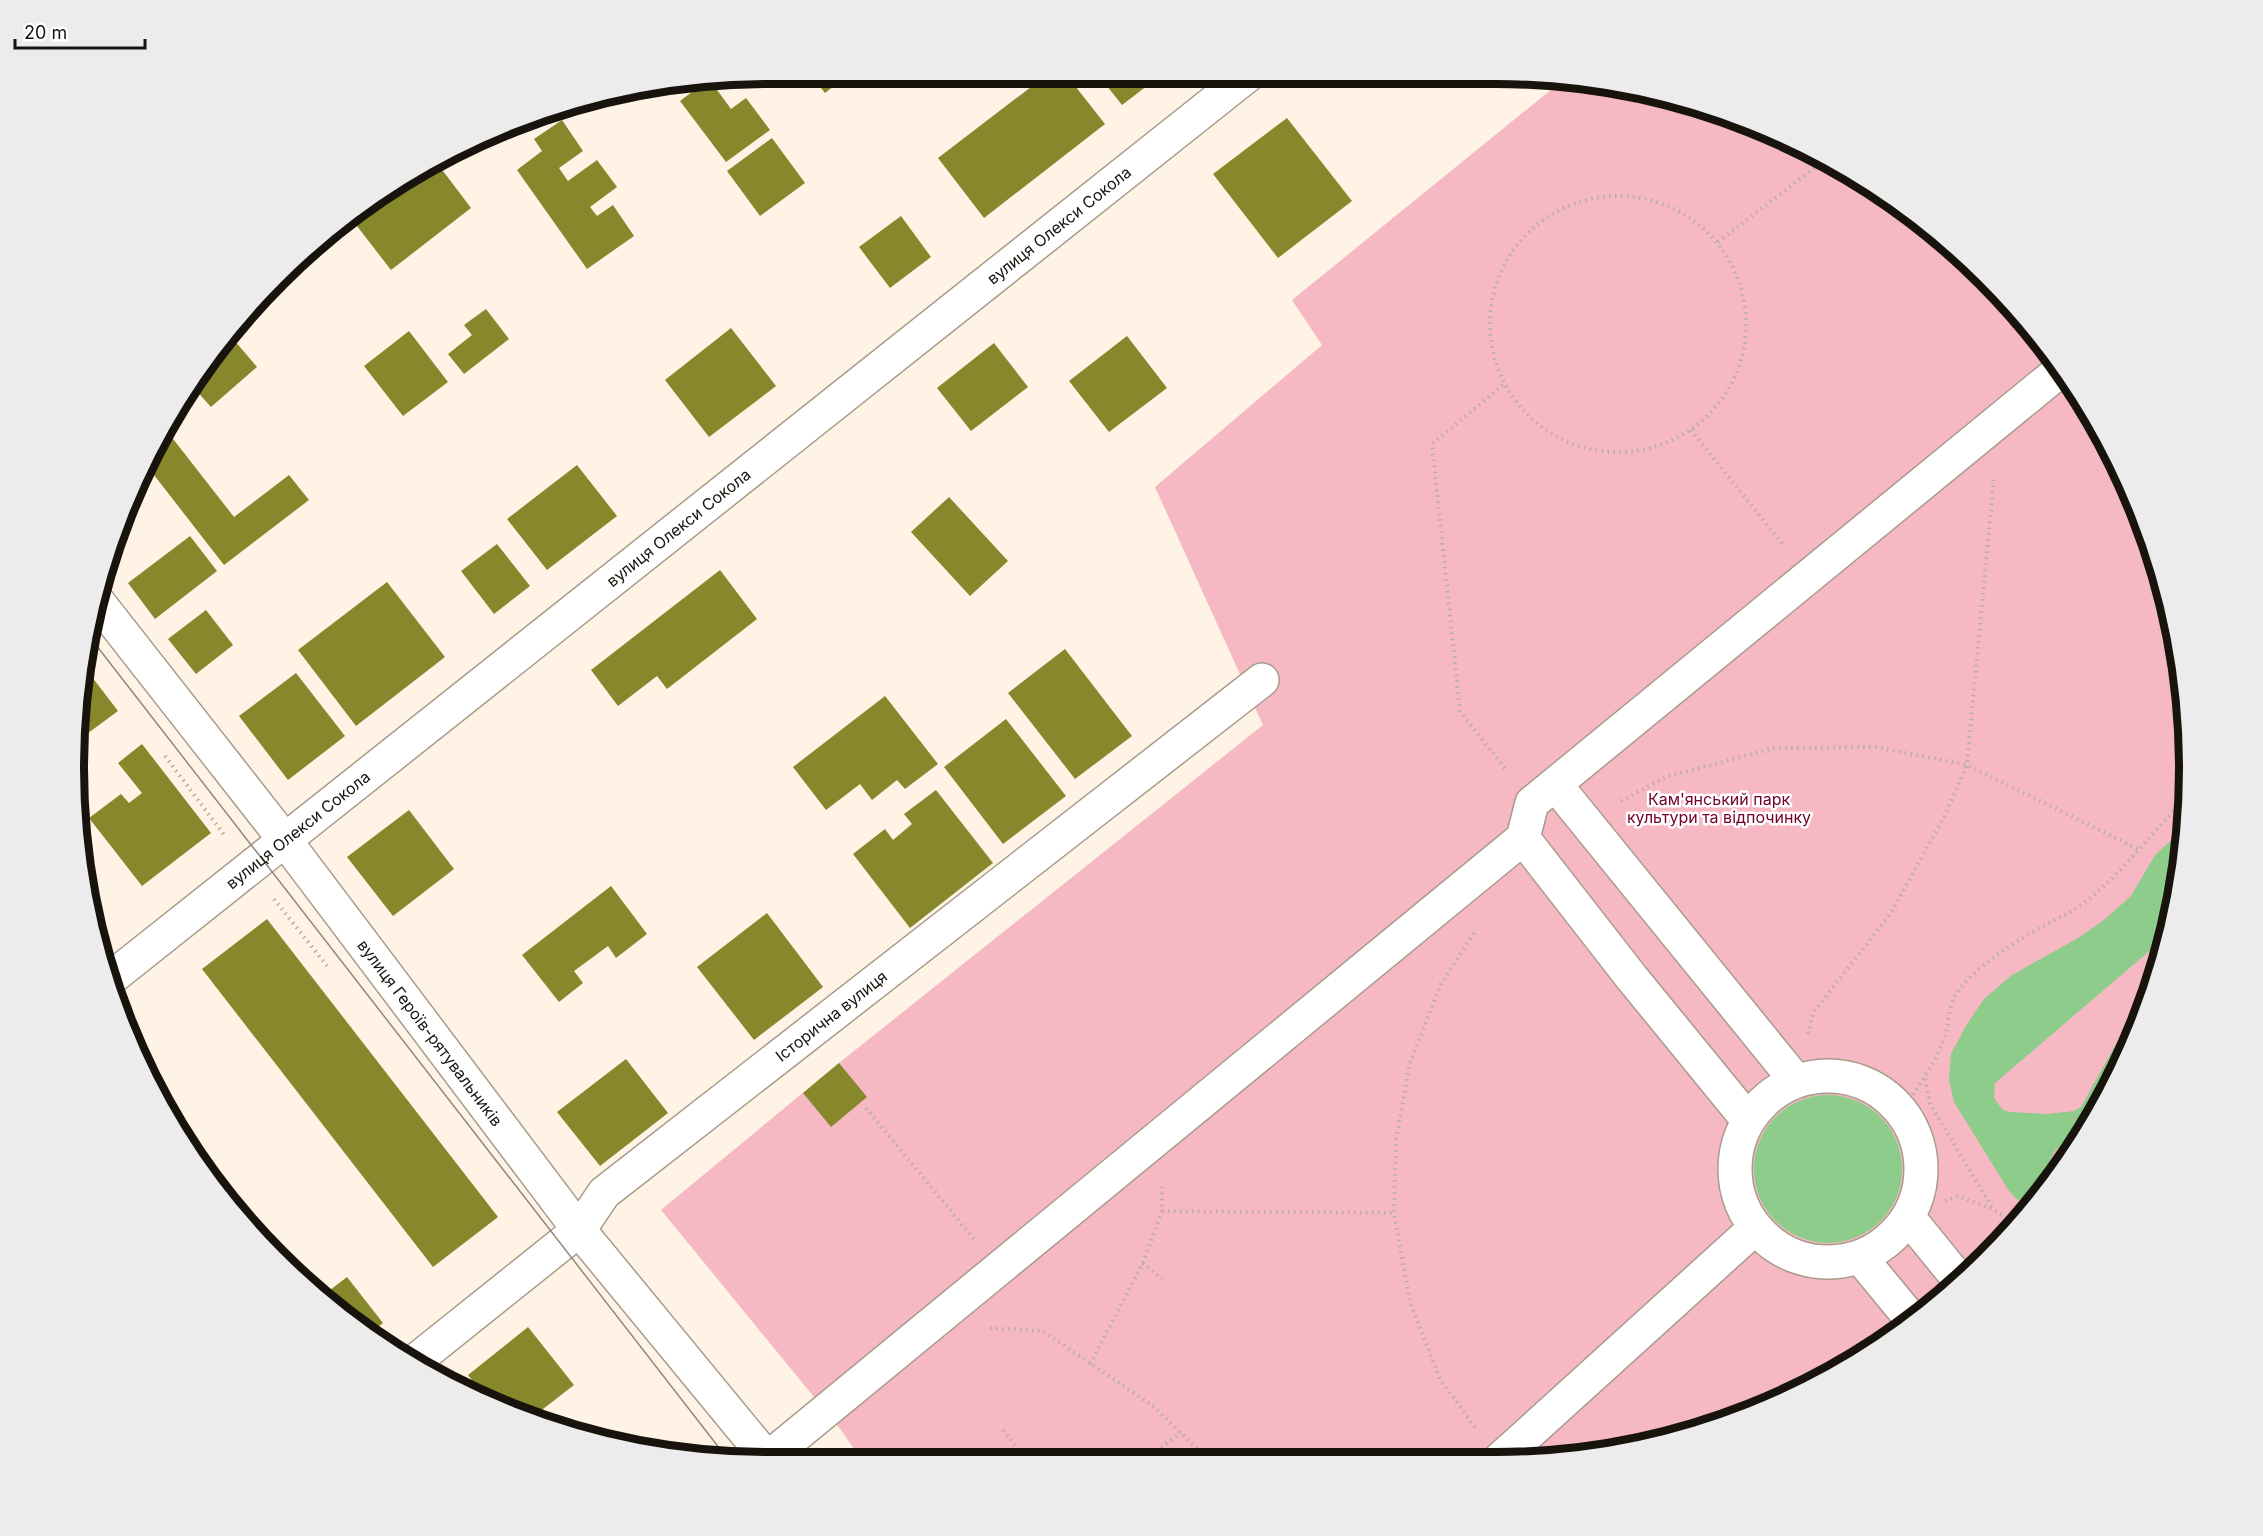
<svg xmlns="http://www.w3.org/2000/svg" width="2263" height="1536" viewBox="0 0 2263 1536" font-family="Inter,sans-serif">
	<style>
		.green { fill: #f6b8c2 }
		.water { fill: #8dcc8a }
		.building { fill: #87872c }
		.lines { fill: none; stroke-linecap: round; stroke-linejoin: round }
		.pedestrian-casing { stroke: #a89b8a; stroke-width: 36 }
		.minor-casing { stroke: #a89b8a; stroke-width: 36 }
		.path { stroke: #b8afa3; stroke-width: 4; stroke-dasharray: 1.5 4.5; stroke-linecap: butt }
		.pedestrian { stroke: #fff; stroke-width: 33 }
		.minor { stroke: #fff; stroke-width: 33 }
		.tram { stroke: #91897e; stroke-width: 1.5 }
		.labels { text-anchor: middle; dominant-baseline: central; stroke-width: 5; stroke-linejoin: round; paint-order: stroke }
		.street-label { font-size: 16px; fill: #18140d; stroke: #fff }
		.park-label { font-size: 16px; fill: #72002c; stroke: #fff }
		.rim { fill: none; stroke: #18140d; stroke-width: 8 }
	</style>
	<rect width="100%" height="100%" fill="#fef3e4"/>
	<path class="green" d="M1563,80L1630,87L1802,145L1881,191L1986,277L2072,382L2136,502L2176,632L2189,768L2176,903L2137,1033L2073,1154L1986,1259L1881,1345L1761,1409L1631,1449L1495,1462H863L841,1430L661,1210L839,1063L1263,725L1155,487L1322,345L1292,300Z"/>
	<path class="water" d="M2183,835L2176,903L2162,949L2159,947L2153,948L1995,1083L1994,1098L2002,1109L2009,1112L2048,1114L2074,1111L2081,1107L2154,975L2137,1033L2077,1145L2066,1143C2051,1149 2046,1166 2050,1181L2030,1206L2020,1202L2009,1191L1954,1102L1949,1080L1951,1054L1967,1024L1984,999L2012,975L2080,937L2105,919L2131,896L2155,855L2175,837Z
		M1754 1169a74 74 0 1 1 148 0a74 74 0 1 1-148 0Z"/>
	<path class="building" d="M1099,76H1160L1122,105Z
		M1044,77H1068L1105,124L984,218L938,158Z
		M813,78H844L825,93Z
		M709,79L731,109L746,98L770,130L726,162L680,101Z
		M1287,118L1352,201L1278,258L1213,174Z
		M562,120L583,151L559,168L568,181L597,160L617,187L590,207L597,216L613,205L634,236L587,269L517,170L542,151L534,139Z
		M772,138L805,183L760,216L727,171Z
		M437,163L471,208L391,270L350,217L382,191Z
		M901,216L931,257L890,288L859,247Z
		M486,309L509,339L464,374L448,354L472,335L464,325Z
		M731,328L776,386L709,437L665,380Z
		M409,331L448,382L403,416L364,366Z
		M228,333L257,367L211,407L193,387L217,345Z
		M1127,336L1167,388L1109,432L1069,381Z
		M994,343L1028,387L971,431L937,388Z
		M170,435L234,517L289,475L309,500L224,565L147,466L161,442Z
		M577,465L617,516L547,570L507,519Z
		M949,497L1008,561L970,596L911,532Z
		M190,536L217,571L155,619L128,583Z
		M497,544L530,586L494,614L461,571Z
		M720,570L757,619L667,689L657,676L618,706L591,670Z
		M387,582L445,657L356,726L298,650Z
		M206,610L233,645L196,674L168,639Z
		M1065,649L1132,736L1075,779L1008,693Z
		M296,673L345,736L288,780L239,716Z
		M92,677L118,711L76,742L75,722L81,685Z
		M885,696L938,764L905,789L897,780L872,800L860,784L826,810L793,767Z
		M1006,719L1066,796L1003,844L944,767Z
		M142,744L211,833L142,886L89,818L121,794L129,803L142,793L118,763Z
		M936,790L993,863L910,928L853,854L885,829L893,840L912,824L904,814Z
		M409,810L454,869L393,916L347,857Z
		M611,886L647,934L616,958L608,946L574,971L583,983L559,1002L522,955Z
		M767,913L823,987L754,1040L697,967Z
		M267,919L498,1217L433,1267L202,969Z
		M626,1059L668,1113L600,1166L557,1112Z
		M839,1063L867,1097L831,1127L803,1093Z
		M347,1277L383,1323L369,1334L345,1319L321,1297Z
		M528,1327L574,1385L534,1416L487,1400L468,1375Z
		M590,1424L601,1439L581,1432Z"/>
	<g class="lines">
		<defs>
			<path id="pedestrian" d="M1555,784L1796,1081
				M1523,838L1632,978L1748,1120
				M1735 1169a93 93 0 1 1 186 0a93 93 0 1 1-186 0Z
				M1908,1217L1960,1281
				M1860,1257L1912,1320
				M767,1459L1523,838L1532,803L2062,369
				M1497,1462L1754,1229"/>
			<g id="minor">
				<path id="s1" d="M95,598L284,839L579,1230L770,1462"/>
				<path id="s2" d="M110,979L1248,75"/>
				<path id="s3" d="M414,1362L579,1230L604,1193L1262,680"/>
			</g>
		</defs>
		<use href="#pedestrian" class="pedestrian-casing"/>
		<use href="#minor" class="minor-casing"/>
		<path class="path" d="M1490 324a128 128 0 1 1 256 0a128 128 0 1 1-256 0Z
			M1718,242L1826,159
			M1503,385L1432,444L1460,711L1507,771
			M1691,430L1784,546
			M165,756L225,836
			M1621,801L1666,777L1774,748L1876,747L1967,765L2138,849
			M274,899L327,966
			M1474,933L1441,984L1410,1063L1396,1140L1394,1213L1410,1302L1440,1379L1477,1430
			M1808,1034L1813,1013L1891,913L1944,817L1967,765L1994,477
			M2121,1037L2133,1040
			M1925,1079L1930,1104L1993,1209
			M866,1108L974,1239
			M1902,1109C1918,1087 1934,1066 1944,1039C1951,1021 1946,1006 1960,988C1984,961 2016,941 2047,924C2055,919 2064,916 2072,911C2110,887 2139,848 2169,816L2180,806L2186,805
			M2073,1143L2074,1111
			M1945,1201L1958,1196L1993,1209L2015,1224
			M1162,1211L1394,1213
			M1143,1263L1162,1211V1186
			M990,1328L1043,1331L1153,1406L1211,1462
			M1090,1364L1143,1263L1162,1279
			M1003,1430L1028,1462
			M1142,1462L1181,1433"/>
		<use href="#pedestrian" class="pedestrian"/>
		<use href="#minor" class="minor"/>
		<path class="tram" d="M89,636L727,1458"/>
	</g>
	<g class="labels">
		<g class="street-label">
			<text stroke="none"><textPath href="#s2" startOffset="1212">вулиця Олекси Сокола</textPath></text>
			<text stroke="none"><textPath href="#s2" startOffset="726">вулиця Олекси Сокола</textPath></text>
			<text stroke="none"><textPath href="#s2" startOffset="240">вулиця Олекси Сокола</textPath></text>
			<text stroke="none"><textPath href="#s3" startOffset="544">Історична вулиця</textPath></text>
			<text stroke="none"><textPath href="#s1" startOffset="549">вулиця Героїв-рятувальників</textPath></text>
		</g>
		<g class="park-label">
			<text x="1719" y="799">Кам'янський парк<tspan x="1719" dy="18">культури та відпочинку</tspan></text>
		</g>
	</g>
	<path d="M0 0H2263V1536H0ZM768 84H1495A684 684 0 0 1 2179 768V768A684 684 0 0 1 1495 1452H768A684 684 0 0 1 84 768V768A684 684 0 0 1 768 84Z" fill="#edecec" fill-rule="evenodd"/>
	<path class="rim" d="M768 84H1495A684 684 0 0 1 2179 768V768A684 684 0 0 1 1495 1452H768A684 684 0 0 1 84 768V768A684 684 0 0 1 768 84Z"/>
	<path d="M15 39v9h130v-9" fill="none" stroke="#18140d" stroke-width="3"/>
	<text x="24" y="39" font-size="18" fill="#18140d" stroke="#ffffff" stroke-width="4.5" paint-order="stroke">20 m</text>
</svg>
